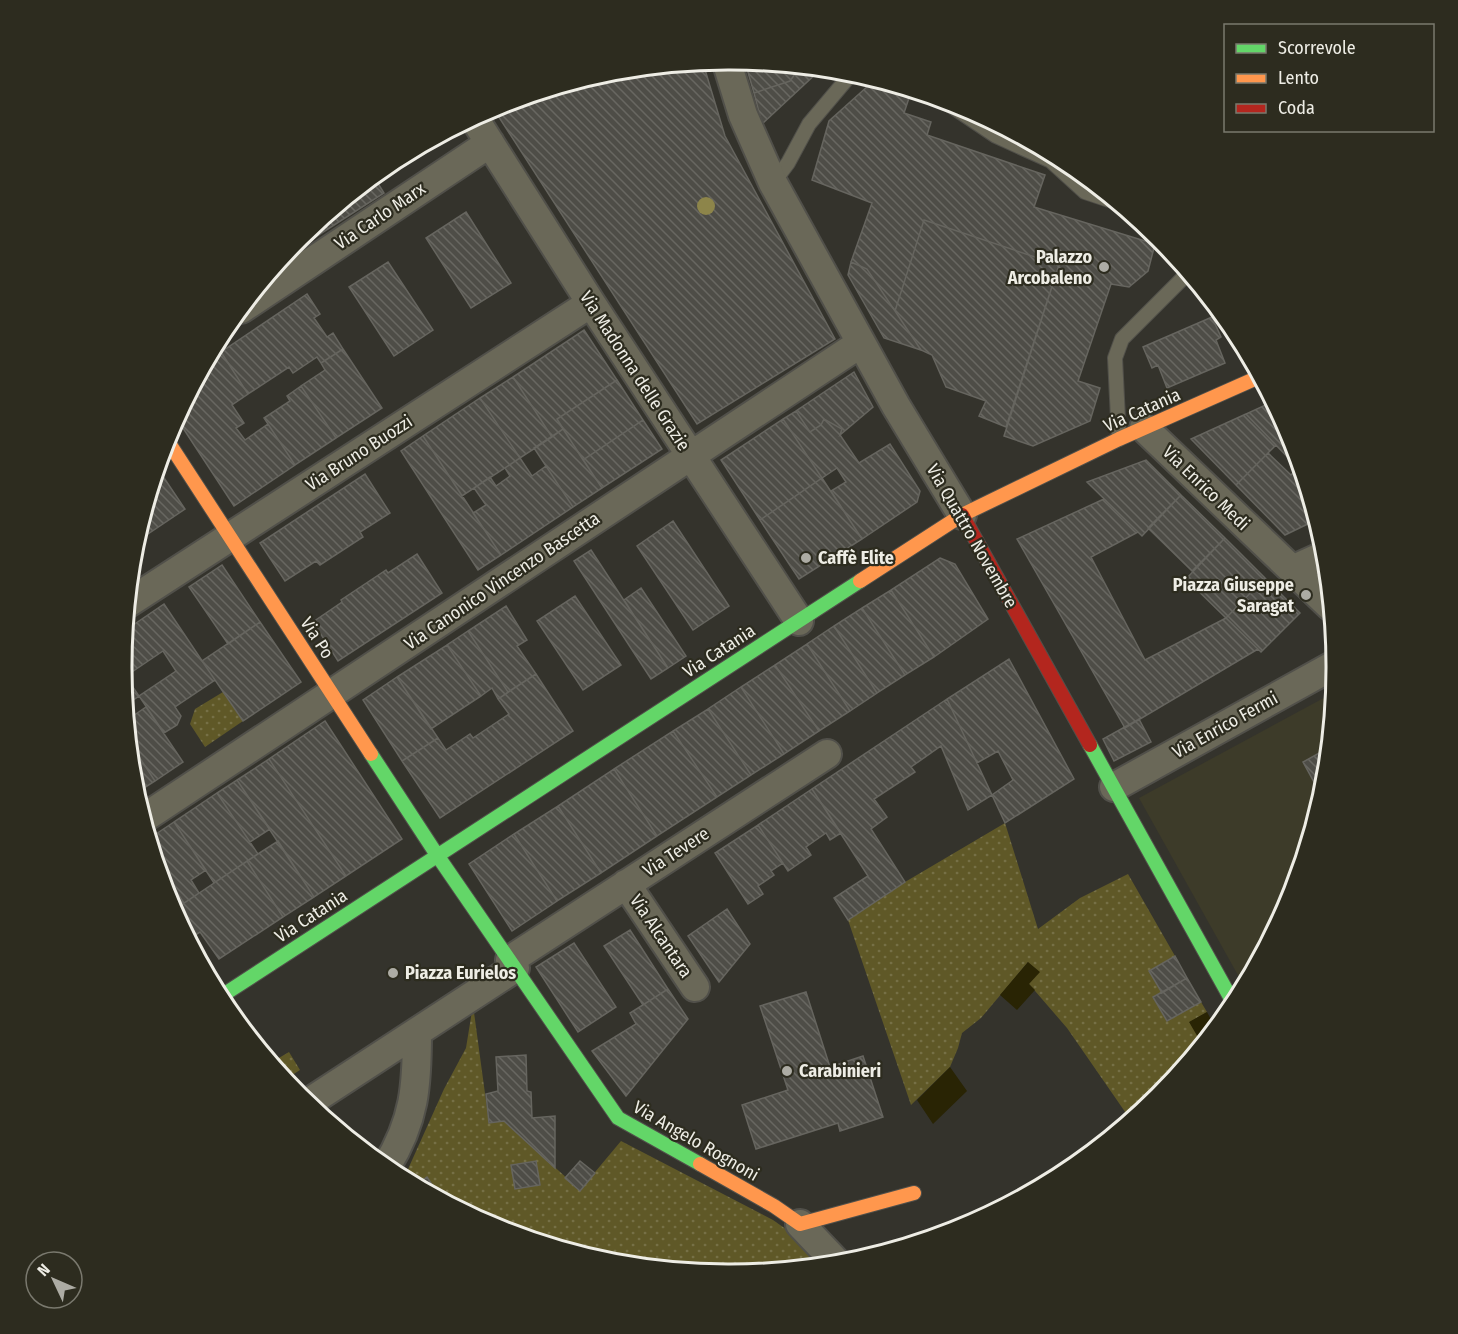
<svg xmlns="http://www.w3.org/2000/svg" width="1458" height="1334" viewBox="0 0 1458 1334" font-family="'Fira Sans Condensed',sans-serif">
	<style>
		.built { fill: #3d3b29 }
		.green { fill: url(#green-dots) }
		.water { fill: #292404 }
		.building { fill: url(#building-back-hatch); stroke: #66655f; stroke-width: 1.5 }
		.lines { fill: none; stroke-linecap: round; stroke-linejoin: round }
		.lane-casing { stroke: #51504a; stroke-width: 16 }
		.street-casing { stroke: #51504a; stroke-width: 32 }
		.fast-casing { stroke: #51504a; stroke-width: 16 }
		.slow-casing { stroke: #51504a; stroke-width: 16 }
		.jam-casing { stroke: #51504a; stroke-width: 16 }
		.lane { stroke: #6a6858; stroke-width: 14 }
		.street { stroke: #6a6858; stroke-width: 28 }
		.fast { stroke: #63d668; stroke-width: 14 }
		.slow { stroke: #ff974d; stroke-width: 14 }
		.jam { stroke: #b3261e; stroke-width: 14 }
		.tree { fill: #8d854a }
		.poi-dot { fill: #adaca4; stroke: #2d2c1f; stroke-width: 2 }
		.labels { text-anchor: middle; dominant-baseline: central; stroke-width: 4.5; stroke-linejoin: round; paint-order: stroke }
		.street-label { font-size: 18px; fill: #eeede5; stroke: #2d2c1f }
		.poi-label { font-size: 18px; font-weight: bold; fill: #eeede5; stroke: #2d2c1f; text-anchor: start }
		.rim { fill: none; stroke: #eeede5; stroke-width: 3 }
	</style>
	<defs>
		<pattern id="green-dots" width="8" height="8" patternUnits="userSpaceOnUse" patternTransform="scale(1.5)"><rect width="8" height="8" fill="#5f5827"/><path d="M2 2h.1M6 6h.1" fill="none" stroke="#767046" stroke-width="1.8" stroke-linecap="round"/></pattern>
		<pattern id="building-back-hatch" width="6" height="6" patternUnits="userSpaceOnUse" patternTransform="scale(1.5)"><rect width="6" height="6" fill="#4e4d47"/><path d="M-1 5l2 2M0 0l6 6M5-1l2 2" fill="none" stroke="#686761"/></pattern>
	</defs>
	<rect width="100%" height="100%" fill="#34332c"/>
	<path class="built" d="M1333,693L1324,786L1290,900L1244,986L1139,798Z"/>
	<path class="green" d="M223,692L243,721L205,747L190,724L195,709Z
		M1005,823L1038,929L1080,898L1128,874L1175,956L1150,971L1162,993L1153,997L1167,1021L1201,1002L1207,1012L1190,1022L1206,1038L1158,1096L1130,1119L1067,1028L1029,984L1028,962L981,1018L962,1033L958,1048L950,1067L911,1105L848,920L905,882Z
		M473,1005L489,1123L504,1121L580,1190L621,1141L773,1220L790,1232L820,1265L729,1274L610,1262L496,1228L404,1178L444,1089L466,1048Z
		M289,1052L300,1070L286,1079L272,1062Z"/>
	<path class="water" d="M1028,962L1040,972L1029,984L1035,990L1017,1010L1000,995Z
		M1207,1012L1215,1027L1206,1038L1204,1036L1199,1039L1189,1022Z
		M950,1067L967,1091L933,1124L917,1100Z"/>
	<path class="building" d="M745,62L800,67L790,81L754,93Z
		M703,63L725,136L835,339L697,424L493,108L611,72Z
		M800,67L821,69L762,124L754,93L790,81Z
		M869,85L909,98L904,113L931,122L927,135L1045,175L1034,207L1155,244L1148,271L1129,287L1111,284L1078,381L1100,388L1090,421L1033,446L1004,436L1059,265L924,220L895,311L867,269L851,262L872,203L812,180L829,121Z
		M455,129L457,133L406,155Z
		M374,177L384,193L286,256L300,238Z
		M466,212L511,283L471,308L426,238Z
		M924,220L1059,265L1006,427L979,416L986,401L946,387L932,355L921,350L895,311Z
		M388,262L433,330L394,356L349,287Z
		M851,262L867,269L921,350L884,338L848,275Z
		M307,294L320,314L314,318L327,337L333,333L343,349L321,363L317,357L293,373L289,367L248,394L221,352Z
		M1212,317L1221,337L1216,340L1225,363L1167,388L1158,365L1152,368L1143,347Z
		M1225,319L1234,330L1242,346L1239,348Z
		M584,330L617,380L557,419L563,429L552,437L513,377Z
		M343,349L382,408L336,438L301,386L325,370L321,363Z
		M221,352L248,394L232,405L244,423L236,428L245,440L268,424L295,465L234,506L177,419L208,361Z
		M854,372L873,407L840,435L842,429L824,419L821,425L810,432L796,411Z
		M513,377L552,437L520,458L480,398Z
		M617,380L643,420L583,460L557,419Z
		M301,386L336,438L295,465L264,418L290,401L287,396Z
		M480,398L520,458L462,496L423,436Z
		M1272,402L1290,435L1301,471L1246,414Z
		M796,411L810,432L821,425L824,419L842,429L840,435L859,463L890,444L920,491L917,502L862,539L831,491L846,482L837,468L822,478L783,419Z
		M1246,414L1276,445L1236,485L1191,439Z
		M783,419L822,478L760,520L721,460Z
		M643,420L662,449L602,488L583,460Z
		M563,429L602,488L573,507L534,448Z
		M423,436L501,555L478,570L401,451Z
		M1268,453L1291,475L1298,468L1301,471L1316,520L1285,535L1236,485Z
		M520,458L532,476L546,466L573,507L501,555L473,513L486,505L474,488L490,477L496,486L510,476L505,468Z
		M1146,460L1181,495L1142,536L1087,482Z
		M158,469L185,509L136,542Z
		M365,474L390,513L360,532L363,537L320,565L316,561L285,581L260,543Z
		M822,478L862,539L799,579L760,520Z
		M1181,495L1225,538L1192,571L1148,528Z
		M1104,499L1138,532L1091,557L1145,660L1226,618L1258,649L1125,728L1017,539Z
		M673,521L729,606L693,630L637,546Z
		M1225,538L1265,578L1226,618L1186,579Z
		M591,550L668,668L651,679L574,561Z
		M417,554L442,593L338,661L313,622L342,602L341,600L386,570L388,573Z
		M940,558L955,564L988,619L934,657L891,590Z
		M222,565L260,622L228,644L189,587Z
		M1265,578L1300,613L1261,652L1226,618Z
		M641,588L686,656L668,668L624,600Z
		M891,590L934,657L905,675L862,608Z
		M575,596L621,665L583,690L537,621Z
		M164,604L215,680L175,707L181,716L177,725L164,733L139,696L176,671L163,651L126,676L122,667L126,630Z
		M506,606L527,640L517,646L536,674L508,692L468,631Z
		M862,608L905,675L877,693L834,626Z
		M260,622L301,682L243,721L202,661Z
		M834,626L877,693L850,711L807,644Z
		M468,631L508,692L498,699L492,688L481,696L447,645Z
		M807,644L850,711L819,731L775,665Z
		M447,645L481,696L431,729L397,677Z
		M1009,659L1074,779L1005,823L992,795L1013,780L998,751L977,763L947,699Z
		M775,665L819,731L784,754L741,687Z
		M122,671L139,696L126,705Z
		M536,674L573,731L440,818L402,761L438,738L446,750L470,734L473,738L509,714L498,699Z
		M397,677L438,738L402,761L363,700Z
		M741,687L784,754L751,775L708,709Z
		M947,699L992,795L968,810L941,746L911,767L915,772L874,799L887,817L871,829L905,882L848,920L834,898L868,876L812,789Z
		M146,707L183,762L155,781L130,743L127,720Z
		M708,709L751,775L717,797L673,731Z
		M1139,719L1151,742L1114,761L1103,739Z
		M325,721L402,839L346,876L269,759Z
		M673,731L717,797L657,836L614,769Z
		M130,743L155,781L136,793L134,785Z
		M1328,748L1324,786L1321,795L1303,762Z
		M269,759L346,876L314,897L237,780Z
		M614,769L657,836L601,873L558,806Z
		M237,780L270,829L250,842L217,793Z
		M812,789L841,833L830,840L826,833L806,847L811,855L788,871L758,825Z
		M217,793L258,854L214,883L174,822Z
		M558,806L601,873L557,901L514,834Z
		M174,822L206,870L191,880L199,893L184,903L157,863L150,838Z
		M758,825L783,863L771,871L774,875L758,886L763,894L748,904L715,853Z
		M514,834L557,901L512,931L469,864Z
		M278,841L314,897L283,917L247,861Z
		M247,861L283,917L219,959L200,932L189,939L174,910Z
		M157,863L184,903L174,910L168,899Z
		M727,909L750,944L719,982L688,936Z
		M630,930L668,989L643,1005L604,946Z
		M574,943L616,1007L578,1032L536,967Z
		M1175,956L1187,978L1162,993L1149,971Z
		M1187,978L1201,1002L1167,1021L1153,997Z
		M668,989L688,1019L626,1096L592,1051L636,1024L630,1013Z
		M806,992L830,1067L863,1056L883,1117L840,1131L838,1123L756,1149L742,1105L788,1090L760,1006Z
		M243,1023L254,1039H253L241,1024Z
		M526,1055L527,1091L531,1092L532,1118L555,1116V1168L504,1121L489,1123L486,1094L498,1091L496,1057Z
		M536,1161L540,1185L515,1189L511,1165Z
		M580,1161L595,1173L580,1191L565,1178Z
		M427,1177L440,1197L416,1185Z"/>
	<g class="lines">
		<defs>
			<path id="lane" d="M944,101L996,136L1051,161L1085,192L1115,202
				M773,183L788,163L809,124L852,73
				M1119,439L1115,358L1122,339L1184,277L1186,272"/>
			<path id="street" d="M726,60L743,115L773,183L896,406L962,515
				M474,118L591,303L799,621
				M241,309L490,143
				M1144,428L1330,606
				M1292,570L1325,555
				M128,603L591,303
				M1114,787L1336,664
				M144,818L861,343
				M626,884L695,987
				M510,960L827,754
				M308,1103L515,968
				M386,1167C415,1120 417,1086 417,1032
				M800,1224L837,1263"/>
			<path id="fast" d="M1090,745L1234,1004
				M371,754L437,855L618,1118L700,1164
				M220,997L860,581"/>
			<path id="slow" d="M167,440L371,754
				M860,581L962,515L1119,439L1259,377
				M700,1164L774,1206L800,1224L914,1193"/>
			<path id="jam" d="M962,515L1090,745"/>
		</defs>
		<use href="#lane" class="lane-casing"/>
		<use href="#street" class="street-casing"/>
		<use href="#fast" class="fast-casing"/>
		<use href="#slow" class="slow-casing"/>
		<use href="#jam" class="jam-casing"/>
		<use href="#lane" class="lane"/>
		<use href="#street" class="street"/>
		<use href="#fast" class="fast"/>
		<use href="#slow" class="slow"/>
		<use href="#jam" class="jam"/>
	</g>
	<circle class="tree" cx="706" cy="206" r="9"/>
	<g class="poi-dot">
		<circle cx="1104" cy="267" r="6"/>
		<circle cx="806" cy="558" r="6"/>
		<circle cx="1306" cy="595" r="6"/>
		<circle cx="393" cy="973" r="6"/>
		<circle cx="787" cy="1071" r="6"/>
	</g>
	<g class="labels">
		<g class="street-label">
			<text transform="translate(380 216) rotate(-34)">Via Carlo Marx</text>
			<text transform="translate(635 371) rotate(57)">Via Madonna delle Grazie</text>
			<text transform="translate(1142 410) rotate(-24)">Via Catania</text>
			<text transform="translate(359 453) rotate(-33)">Via Bruno Buozzi</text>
			<text transform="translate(1206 488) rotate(44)">Via Enrico Medi</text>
			<text transform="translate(972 536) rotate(60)">Via Quattro Novembre</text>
			<text transform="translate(502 581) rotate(-34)">Via Canonico Vincenzo Bascetta</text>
			<text transform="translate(317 638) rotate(57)">Via Po</text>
			<text transform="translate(719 651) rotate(-33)">Via Catania</text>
			<text transform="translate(1225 725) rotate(-29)">Via Enrico Fermi</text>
			<text transform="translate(676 852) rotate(-33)">Via Tevere</text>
			<text transform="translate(311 916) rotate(-33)">Via Catania</text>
			<text transform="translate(661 936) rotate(56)">Via Alcantara</text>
			<text transform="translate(696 1141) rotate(30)">Via Angelo Rognoni</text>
		</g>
		<g class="poi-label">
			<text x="1092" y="257" text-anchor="end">Palazzo<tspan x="1092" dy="21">Arcobaleno</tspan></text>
			<text x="818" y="558">Caffè Elite</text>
			<text x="1294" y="585" text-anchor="end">Piazza Giuseppe<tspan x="1294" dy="21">Saragat</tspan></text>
			<text x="405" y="973">Piazza Eurielos</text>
			<text x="799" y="1071">Carabinieri</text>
		</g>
	</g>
	<path d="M0 0H1458V1334H0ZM728 70H730A596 596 0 0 1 1326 666V668A596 596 0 0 1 730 1264H728A596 596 0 0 1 132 668V666A596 596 0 0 1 728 70Z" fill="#2d2c1f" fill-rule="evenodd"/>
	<path class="rim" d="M728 70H730A596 596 0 0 1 1326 666V668A596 596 0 0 1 730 1264H728A596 596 0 0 1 132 668V666A596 596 0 0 1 728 70Z"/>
	<rect x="1224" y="24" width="210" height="108" fill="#2d2c1f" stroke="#7a796e" stroke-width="1.5"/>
	<rect x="1236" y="44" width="30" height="9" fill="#63d668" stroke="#7a796e" stroke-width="1.5"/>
	<text x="1278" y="54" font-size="18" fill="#eeede5">Scorrevole</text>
	<rect x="1236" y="74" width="30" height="9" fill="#ff974d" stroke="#7a796e" stroke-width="1.5"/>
	<text x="1278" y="84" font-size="18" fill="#eeede5">Lento</text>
	<rect x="1236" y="104" width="30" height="9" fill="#b3261e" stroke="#7a796e" stroke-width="1.5"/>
	<text x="1278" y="114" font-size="18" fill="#eeede5">Coda</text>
	<g transform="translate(54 1280) rotate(314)"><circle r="28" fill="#2d2c1f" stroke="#7a796e" stroke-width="1.5"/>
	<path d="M0-4.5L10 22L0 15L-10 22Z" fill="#adaca4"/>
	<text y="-9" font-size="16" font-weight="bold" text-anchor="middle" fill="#eeede5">N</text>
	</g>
</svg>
